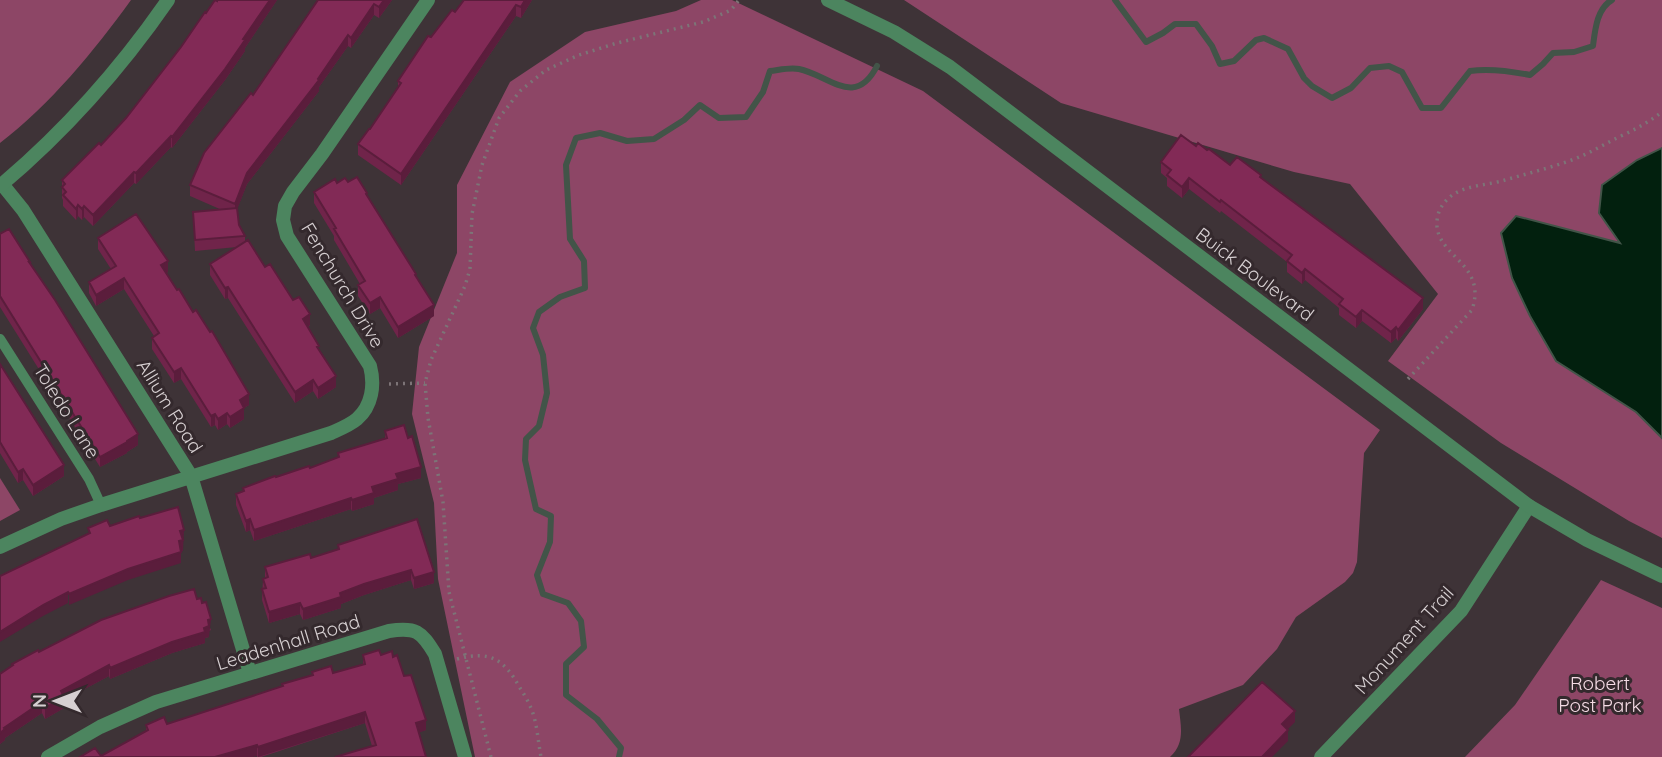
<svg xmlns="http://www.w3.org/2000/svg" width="1662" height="757" viewBox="0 0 1662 757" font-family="Quicksand,sans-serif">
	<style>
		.green { fill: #8d4666 }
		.water { fill: #02200e; stroke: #425448; stroke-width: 2 }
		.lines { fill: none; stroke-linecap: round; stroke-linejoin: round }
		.stream { stroke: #425448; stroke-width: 6 }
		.path { stroke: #7d7477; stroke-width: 3.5; stroke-dasharray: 2 5; stroke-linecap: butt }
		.service { stroke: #4c855f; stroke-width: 10 }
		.minor { stroke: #4c855f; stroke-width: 14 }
		.tertiary { stroke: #4c855f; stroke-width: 14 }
		.wall { fill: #70244a }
		.shaded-wall { fill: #5b1d3c }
		.building { fill: #822a56; stroke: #5b1d3c; stroke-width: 2 }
		.labels { text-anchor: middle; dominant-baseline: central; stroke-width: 6; stroke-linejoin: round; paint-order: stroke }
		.street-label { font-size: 19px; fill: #d6cfd1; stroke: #34292d }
		.park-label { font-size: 19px; fill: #f5dbe5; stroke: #34292d }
	</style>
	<rect width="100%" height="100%" fill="#3e3337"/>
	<path class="green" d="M0,0H131C95,50 49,106 0,143Z
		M701,0H732L923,91L1380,430L1364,453L1357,562L1353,573L1345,582L1296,617L1277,649L1243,685L1179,709C1181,727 1185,744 1170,757H475L438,579L434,503L412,414L419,347L457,253V185L510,82L585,32L676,11Z
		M904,0H1662V538L1629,521L1501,443L1388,361L1438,294L1350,184L1294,172L1061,103Z
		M0,478L20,510L0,521Z
		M1601,580L1662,608V757H1465L1515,705Z"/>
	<path class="water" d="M1662,148V438L1636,412L1556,361L1530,316L1512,278L1501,233L1516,216L1620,243L1599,213L1602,185L1637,160Z"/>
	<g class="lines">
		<path class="stream" d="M1115,0L1146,42L1163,33L1175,24H1196L1212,46L1220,64L1234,61L1256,40L1264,38L1288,49L1304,78L1312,86L1332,98L1351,88L1370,68L1389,66L1402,72L1422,108H1441L1470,71C1490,68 1510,71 1530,75L1543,64L1553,53L1574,52L1593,46C1595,30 1597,8 1612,0
			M619,757L621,748L597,719L566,695V664L584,647L581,621L568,603L543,594L537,575L550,542L551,516L536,509L525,460L526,439L539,426L547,393L543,355L533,328L539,312L560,297L585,288L584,261L570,239L566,165L576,138L600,133L627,141L654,139L684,120L700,105L719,118L746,117L763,92L770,71C779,70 790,67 799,69C829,75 855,109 877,66"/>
		<path class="path" d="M1408,379L1472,310C1489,260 1428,256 1438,215C1440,207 1446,199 1454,194C1468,185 1489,185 1505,180C1529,173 1554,167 1577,158C1592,152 1606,143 1621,136C1636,129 1649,122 1662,112
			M389,384L425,383
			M457,659C490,650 504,659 520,688C524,694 528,701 531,708C537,722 538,741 541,757
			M491,757L449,592L443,502L428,418L425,383L431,360L465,286L470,269L472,214L482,165L499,118L520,91L546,70L579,55L617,43L703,22L731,10L739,0"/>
		<path class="service" d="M0,339L89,479L101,505"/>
		<path class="minor" d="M2,184L23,210L191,476L250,673
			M0,547L61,519L101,505L331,433C340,429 350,425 357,419C372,406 375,385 370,366L287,236L283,220L285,206L293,192L322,154L428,0
			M48,757L100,727L156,702L389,631C416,627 421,631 435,654L465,757
			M1321,757L1461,611L1529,506"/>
		<path class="tertiary" d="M828,0L894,32L950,67L1529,506L1587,540L1662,576
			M0,186C64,132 121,68 168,0"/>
	</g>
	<path class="wall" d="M217,0H277L245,48V51L225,80L172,148L171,147L136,184L134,183L93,226L84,217L82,220L78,216L76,220L63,206V200L62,198V180L101,145L126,118Z
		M318,0H392L379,18L374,15L351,48L348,46L319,87V91L247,184L237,209L239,225L245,236V242L293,300L310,325L308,327L336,387L318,399L313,391L295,403L228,298L225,299L210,275V264L237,247L195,251L193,212L222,210L190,196V185Z
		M532,0L521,18L516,16L401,185L358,155V144L370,129L398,87V81L431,37L455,12Z
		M1196,146L1230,165L1261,178L1423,309L1398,341L1396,338L1391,343L1362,321L1356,328L1339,315V308L1305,280L1302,284L1287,272V262L1221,211L1220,213L1189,189L1182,198L1167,186V178L1161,173V162Z
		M348,182L367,196L416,277L434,316L398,338L380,308L370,314L358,296V285L360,284L334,240V236L314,203V192L337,183Z
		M0,234L30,264L138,445L127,452V453L100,467L0,307Z
		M98,238L168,272L166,273L249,405L244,408V419L230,428L227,424L218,430L215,425L211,427L181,379L174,383L152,349V338L154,336L124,289L96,306L89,293V282L111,269L98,249Z
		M0,364L64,476L33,496L23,480L18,483L0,453Z
		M385,431L421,478L398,484V490L374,498V504L352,511L351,509L254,541L250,530L246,532L236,505V494L243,492V488L310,468L338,457V453L385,438Z
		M417,519L434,583L414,589L411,580L364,595L341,604V608L303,620L300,614L269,623L262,600L263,579L265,578V567L311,558L338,550V545Z
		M197,599L211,630L209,631V637L205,638V643L172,653L110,679L109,676L64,700V708L45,719L42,713L5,738V740L0,744V674L12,666V664L39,652Z
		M363,655H381L393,657L404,676L426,730L372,746L365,723L261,757H257V756H101L146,732V725L167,724L282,686L312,675V672L333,673L363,665Z"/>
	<path class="shaded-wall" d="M270,0H277L245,48V51L225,80L172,148V137L243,39Z
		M384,0H392L379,18V7Z
		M525,0H532L521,18V7Z
		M374,4V15L351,48V38Z
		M516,5V16L401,185V174Z
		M348,35V46L319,87V91L247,184L235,215V204L247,173L318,79Z
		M171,136V147L136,184V173Z
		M134,172V183L93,226V215Z
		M1189,178V189L1182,198V187Z
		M78,205V216L76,220V209Z
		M84,206V217L82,220V209Z
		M168,261V272L161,276V265Z
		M1305,269V280L1302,284V273Z
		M124,278V289L96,306V295Z
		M228,287V298L225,299V288Z
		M380,297V308L370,314V303Z
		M1423,298V309L1398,341V330Z
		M434,305V316L398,338V327Z
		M1362,310V321L1356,328V317Z
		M310,314V325L303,330V319Z
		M1396,327V338L1391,343V332Z
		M181,368V379L174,383V372Z
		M336,376V387L318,399V388Z
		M313,380V391L295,403V392Z
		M249,394V405L244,408V419L230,428V417L240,400Z
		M227,413V424L218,430V419Z
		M215,414V425L211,427V416Z
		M138,434V445L127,452V453L100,467V457Z
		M64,465V476L33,496V485Z
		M421,467V478L398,484V490L374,498V504L352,511V500L396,474Z
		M23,469V480L18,483V472Z
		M351,498V509L254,541V530Z
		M250,519V530L246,532V521Z
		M184,530L183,551L179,552L180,531Z
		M181,552V563L128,580L69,605V594L128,569Z
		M411,570V580L364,595L341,604V608L303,620V609L340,593L364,584Z
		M434,572V583L414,589V578Z
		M68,592V603L43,616L0,642V632L43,605Z
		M300,603V614L269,623V612Z
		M211,619L209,637L205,638V643L172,653L110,679V668L204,628L208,620Z
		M109,665V676L64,700V708L45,719V708L61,691Z
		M42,702V713L5,738V740L0,744V733L4,728Z
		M1295,711V722L1282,735V724Z
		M365,712V723L258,757V747Z
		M426,720V730L416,734V723Z
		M1288,730V741L1272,757H1262Z
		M257,745V756L253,757H215Z"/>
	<path class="building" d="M215,0L217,1V0H270L243,39L245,40L225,69L172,137L171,136L136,173L134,172L93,215L84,206L82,209L78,205L76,209L63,195L66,192L62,187L65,184L62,180L99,143L101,145L126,118L181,47L205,12L206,13Z
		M318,0H384L379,7L374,4L351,38L348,35L318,79L319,80L247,173L235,204L190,185L204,153L251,93L253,95Z
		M464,0H525L521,7L516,5L401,174L358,144L369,129H370L401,83L398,81L428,36L431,37L452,10L455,12Z
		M1181,135L1196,146L1198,143L1207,150L1209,149L1230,165L1237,157L1261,175L1260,177L1423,298L1398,330L1396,327L1391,332L1362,310L1356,317L1339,304L1343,299L1305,269L1302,273L1287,261L1292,255L1221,200L1220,202L1189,178L1182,187L1167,175L1171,170L1161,162Z
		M357,177L367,193L366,194L416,274L415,275L434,305L398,327L380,297L370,303L358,285L365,281L334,229L336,228L314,192L335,179L337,183L345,178L348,182Z
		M237,208L239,225L245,236L195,240L193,212Z
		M136,214L168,261L161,265L177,290L179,289L193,312L196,310L210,332L212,331L249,394L240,400L244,408L230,417L227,413L218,419L215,414L211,416L181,368L174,372L152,338L159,333L124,278L96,295L89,282L116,266L98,238Z
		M9,229L30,262H29L55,300L138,434L127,441V442L100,457L0,296V234Z
		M248,240L265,267L270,264L293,300L299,297L310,314L303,319L319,346L317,347L336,376L318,388L313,380L295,392L228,287L225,288L210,264Z
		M0,364L64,465L33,485L23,469L18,472L0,442Z
		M404,425L408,438L412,436L421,467L396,474L398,479L372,487L374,493L352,500L351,498L254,530L250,519L246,521L236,494L244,491L243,488L275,476L276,477L309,466L310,468L339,457L338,453L387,438L385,431Z
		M178,507L184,530L180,531L183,540L179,541L181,552L128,569L69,594L68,592L43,605L0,632V576L90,533L88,528L107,520L110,526L139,516L140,518Z
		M417,519L434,572L414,578L411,570L364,584L340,593L341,597L303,609L300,603L269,612L262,589L266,588L263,579L268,577L265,567L310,554L311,558L339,549L338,545Z
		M194,589L197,599L201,598L202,603L206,602L211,619L208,620L209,626L204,628L205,632L172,642L110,668L109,665L61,691L64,697L45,708L42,702L4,728L5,729L0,733V674L13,665L12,664L38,650L39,652L101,620L169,596Z
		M379,650L381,655L392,651L393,657L397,655L404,676L411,675L426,720L416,723L426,757H335L376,745L365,712L258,747L257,745L215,757H80L95,748L101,756L148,730L146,725L164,717L167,724L283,686L282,684L313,675L312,672L331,666L333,673L365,664L363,655Z
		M1262,682L1295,711L1282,724L1288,730L1262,757H1188Z"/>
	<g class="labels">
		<g class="street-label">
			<text transform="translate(1255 274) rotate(37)">Buick Boulevard</text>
			<text transform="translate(343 285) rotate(59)">Fenchurch Drive</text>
			<text transform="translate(170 406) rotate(58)">Allium Road</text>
			<text transform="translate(67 411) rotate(58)">Toledo Lane</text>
			<text transform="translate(1404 640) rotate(-48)">Monument Trail</text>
			<text transform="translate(288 642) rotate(-17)">Leadenhall Road</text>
		</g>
		<g class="park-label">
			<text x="1600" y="683">Robert<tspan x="1600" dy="22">Post Park</tspan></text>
		</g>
	</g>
	<g transform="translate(56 701) rotate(270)" stroke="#34292d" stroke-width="5" paint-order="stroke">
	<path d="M0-5L12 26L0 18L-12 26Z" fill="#d6cfd1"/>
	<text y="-10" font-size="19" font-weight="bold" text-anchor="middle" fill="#d6cfd1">N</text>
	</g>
</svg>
